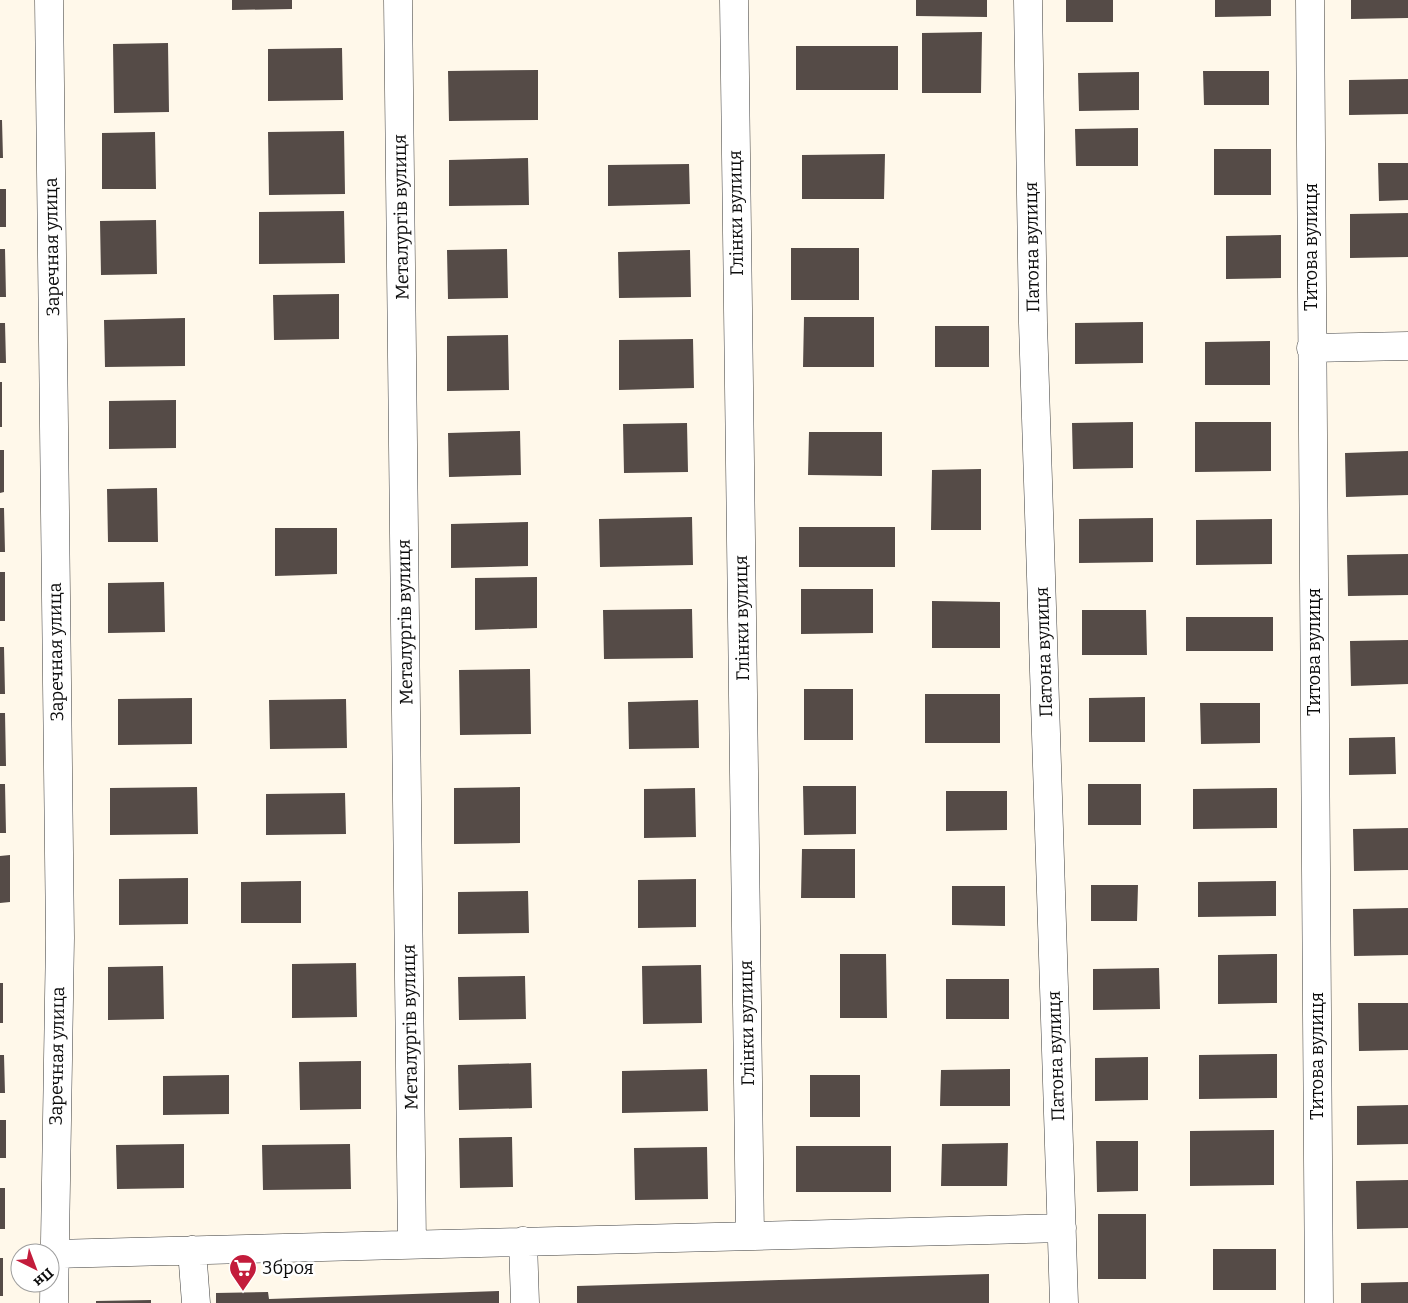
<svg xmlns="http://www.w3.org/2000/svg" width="1408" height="1303" viewBox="0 0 1408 1303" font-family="Bitter,serif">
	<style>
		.building { fill: #554b47 }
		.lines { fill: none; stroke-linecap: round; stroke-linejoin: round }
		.minor-casing { stroke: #3f3f3f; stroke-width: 29 }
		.minor { stroke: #fff; stroke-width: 28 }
		.labels { text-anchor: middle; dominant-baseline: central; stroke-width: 5; stroke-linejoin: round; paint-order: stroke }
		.street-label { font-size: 18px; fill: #0c0c0c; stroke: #fff }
		.poi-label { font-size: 18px; fill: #0c0c0c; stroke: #fff; text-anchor: start }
	</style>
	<rect width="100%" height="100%" fill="#fff8ea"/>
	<path class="building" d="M232,0H292V9L232,10Z
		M916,0H987V17L916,16Z
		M1066,0H1113V22H1066Z
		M1215,0H1271V16L1215,17Z
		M1351,0H1408V18L1351,19Z
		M982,32L981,93H922V33Z
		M168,43L169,112L114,113L113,44Z
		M796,46H898V90H796Z
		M342,48L343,100L268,101V49Z
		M538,70V120L449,121L448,71Z
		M1203,71H1269V105H1204Z
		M1139,72V110L1079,111L1078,73Z
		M1408,79V114L1349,115V80Z
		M0,120H2L3,158H0Z
		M1138,128V166H1076L1075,129Z
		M344,131L345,194L269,195L268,132Z
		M155,132L156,189H102V133Z
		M1214,149H1271V195H1214Z
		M885,154L884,199H802V155Z
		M528,158L529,205L449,206V160Z
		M1378,163H1408V200L1379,201Z
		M689,164L690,204L608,206V165Z
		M0,189H6V227H0Z
		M344,211L345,263L259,264V212Z
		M1408,213V257L1350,258V214Z
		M156,220L157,274L101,275L100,221Z
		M1281,235V278L1226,279V236Z
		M791,248H859V300H791Z
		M0,249H5L6,297H0Z
		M507,249L508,298L448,299L447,250Z
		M690,250L691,297L619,298L618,252Z
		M339,294V339L274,340L273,295Z
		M804,317H874V367H803Z
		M185,318V366L105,367L104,320Z
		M1143,322V363L1075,364V323Z
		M0,323H5L6,363H0Z
		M935,326H989V367H935Z
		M508,335L509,390L447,391V336Z
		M693,339L694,388L619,390V340Z
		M1270,341V385H1205V342Z
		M0,382H2V427H0Z
		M176,400V448L109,449V401Z
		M1133,422V468L1073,469L1072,423Z
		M1195,422H1271V471L1195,472Z
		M687,423L688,472L624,473L623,424Z
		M520,431L521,475L449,477L448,433Z
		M809,432H882V476L808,475Z
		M0,450H4V492L0,493Z
		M1408,451V495L1346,497L1345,453Z
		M981,469V530H931L932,470Z
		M157,488L158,542H108L107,489Z
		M0,508H4L5,552H0Z
		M692,517L693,565L600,567L599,519Z
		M1153,518V562L1079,563V519Z
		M1272,519V564L1196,565V520Z
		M528,522V566L451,568V524Z
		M799,527H895V567H799Z
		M275,528H337V574L275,576Z
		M1408,554V595L1348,596L1347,555Z
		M0,572H5V621H0Z
		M537,577V628L475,630V578Z
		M164,582L165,632L108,633V583Z
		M801,589H873V633L801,634Z
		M932,601L1000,602V648H932Z
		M692,609L693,658L604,659L603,610Z
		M1082,610H1146L1147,655H1082Z
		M1186,617H1273V651H1186Z
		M1408,640V684L1351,686L1350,641Z
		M0,647H4L5,694H0Z
		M530,669L531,734L460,735L459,670Z
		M804,689H853V740H804Z
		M925,694H1000V743H925Z
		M1145,697V742H1089V698Z
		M192,698V744L118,745V699Z
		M346,699L347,748L270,749L269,700Z
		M698,700L699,748L629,749L628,702Z
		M1200,703H1260V743L1201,744Z
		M0,713H5L6,766H0Z
		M1395,737L1396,774L1349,775V738Z
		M0,784H5L6,833H0Z
		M1088,784H1141V825H1088Z
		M803,786H856V834L804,835Z
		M197,787L198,834L110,835V788Z
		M520,787V843L454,844V788Z
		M695,788L696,837L644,838V789Z
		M1277,788V828L1193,829V789Z
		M946,791H1007V830L946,831Z
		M345,793L346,834L266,835V794Z
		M1408,828V870L1354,871L1353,829Z
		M802,849H855V898H801Z
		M10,855V902L0,903V856Z
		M188,878V924L119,925V879Z
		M696,879V927L638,928V880Z
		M301,881V923H241V882Z
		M1276,881V916L1198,917V882Z
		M1091,885H1138L1137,921H1091Z
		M952,886H1005V926L952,925Z
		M528,891L529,933L458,934V892Z
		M1408,908V955L1354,956L1353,909Z
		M840,954H886L887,1018H840Z
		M1277,954V1003L1218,1004V955Z
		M356,963L357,1017L292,1018V964Z
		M701,965L702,1023L643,1024L642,966Z
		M163,966L164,1019L108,1020V967Z
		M1159,968L1160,1009L1093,1010V969Z
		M525,976L526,1019L459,1020L458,977Z
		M946,979H1009V1019H946Z
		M0,983H3V1023H0Z
		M1358,1003H1408V1050L1359,1051Z
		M1277,1054V1098L1199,1099V1055Z
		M0,1055H4L5,1093H0Z
		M1148,1057V1100L1095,1101V1058Z
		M361,1061V1109L300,1110L299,1062Z
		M531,1063L532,1108L459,1110L458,1065Z
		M707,1069L708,1111L622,1113V1071Z
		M1010,1069V1106H940L941,1070Z
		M229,1075V1114L163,1115V1076Z
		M810,1075H860V1117H810Z
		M1408,1105V1144L1357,1145V1106Z
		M0,1120H6V1158H0Z
		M1274,1130V1185L1190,1186V1131Z
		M512,1137L513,1187L460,1188L459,1138Z
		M1096,1141H1138V1191L1097,1192Z
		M1008,1143L1007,1186H941L942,1144Z
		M184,1144V1188L117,1189L116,1145Z
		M350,1144L351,1189L263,1190L262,1145Z
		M796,1146H891V1192H796Z
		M707,1147L708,1199L635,1200L634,1148Z
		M1408,1180V1228L1357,1229L1356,1181Z
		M0,1188H5V1229H0Z
		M1098,1214H1146V1279H1098Z
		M1213,1249H1276V1290H1213Z
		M0,1258H3V1296H0Z
		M989,1274V1303H577V1286Z
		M1408,1282V1303H1361V1283Z
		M499,1291V1303H216V1293L268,1292L269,1299Z
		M151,1300V1303H96V1301Z"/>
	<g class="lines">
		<defs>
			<path id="minor" d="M49,0L60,938L54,1303
				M398,0L412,1244
				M734,0L750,1235
				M1028,0L1033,323L1064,1303
				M1310,0L1319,1303
				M1311,348L1408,346
				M523,1241L525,1303
				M192,1250L196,1303
				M54,1254L1062,1228"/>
		</defs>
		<use href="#minor" class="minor-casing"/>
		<use href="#minor" class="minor"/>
	</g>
	<defs>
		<symbol id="supermarket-pin" viewBox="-11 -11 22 30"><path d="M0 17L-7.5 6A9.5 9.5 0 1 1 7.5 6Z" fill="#c31c3b" stroke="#fff"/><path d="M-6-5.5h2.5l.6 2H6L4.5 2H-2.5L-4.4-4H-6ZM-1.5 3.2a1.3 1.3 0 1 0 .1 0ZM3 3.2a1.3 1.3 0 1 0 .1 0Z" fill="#fff"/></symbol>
	</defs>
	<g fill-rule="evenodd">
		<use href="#supermarket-pin" x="227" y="1252" width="32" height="43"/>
	</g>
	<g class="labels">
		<g class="street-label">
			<text transform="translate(736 213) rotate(-91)">Глінки вулиця</text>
			<text transform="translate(401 217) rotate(-91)">Металургів вулиця</text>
			<text transform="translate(52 247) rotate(-91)">Заречная улица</text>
			<text transform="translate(1032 247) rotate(-91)">Патона вулиця</text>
			<text transform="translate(1311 247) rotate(-90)">Титова вулиця</text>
			<text transform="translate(742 618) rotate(-91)">Глінки вулиця</text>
			<text transform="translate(405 622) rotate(-91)">Металургів вулиця</text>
			<text transform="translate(56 652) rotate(-91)">Заречная улица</text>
			<text transform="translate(1044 652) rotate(-92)">Патона вулиця</text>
			<text transform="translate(1314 652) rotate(-90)">Титова вулиця</text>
			<text transform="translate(747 1023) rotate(-91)">Глінки вулиця</text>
			<text transform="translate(410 1027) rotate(-91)">Металургів вулиця</text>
			<text transform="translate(57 1056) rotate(-89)">Заречная улица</text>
			<text transform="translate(1056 1056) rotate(-92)">Патона вулиця</text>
			<text transform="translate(1317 1056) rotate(-90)">Титова вулиця</text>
		</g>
		<g class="poi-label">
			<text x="262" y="1268">Зброя</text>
		</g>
	</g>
	<g transform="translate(35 1268) rotate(138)"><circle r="24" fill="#ffffff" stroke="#9e9e9e"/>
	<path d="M0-4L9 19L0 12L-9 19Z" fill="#c31c3b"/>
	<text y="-8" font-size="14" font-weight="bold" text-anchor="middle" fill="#0c0c0c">Пн</text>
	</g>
</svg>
